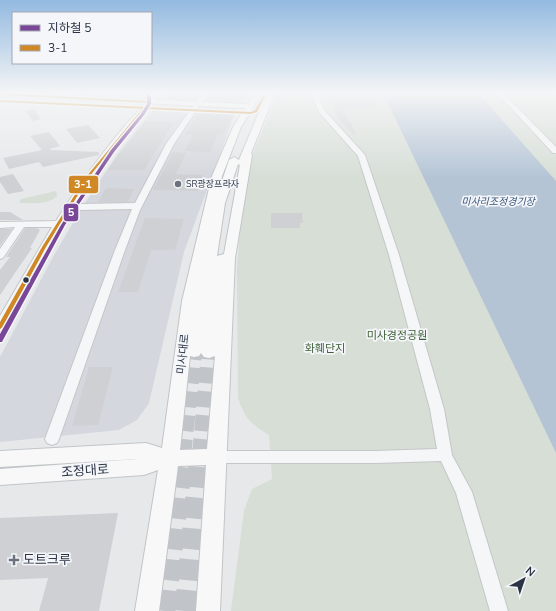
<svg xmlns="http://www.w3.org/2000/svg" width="556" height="611" viewBox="0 0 556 611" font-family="'Nunito Sans','Noto Sans KR',sans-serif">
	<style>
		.built { fill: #d4d7dd }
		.green { fill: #d6ded6 }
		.water { fill: #b4c4d5 }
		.building { fill: #ced0d3 }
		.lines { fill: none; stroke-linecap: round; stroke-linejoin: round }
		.major-tunnel-far1 { stroke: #c1c4c9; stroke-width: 16; stroke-dasharray: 16 8; stroke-linecap: butt }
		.major-tunnel { stroke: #c1c4c9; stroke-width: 21; stroke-dasharray: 21 10; stroke-linecap: butt }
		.minor-casing { stroke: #c4c6c8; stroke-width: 2 }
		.major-casing { stroke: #c2c5c8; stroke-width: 2 }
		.minor { fill: #f5f6f7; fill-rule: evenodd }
		.major { fill: #f8f8f8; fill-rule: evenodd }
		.bus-1-casing { stroke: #f4f6f9; stroke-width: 3 }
		.bus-2-casing { stroke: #f4f6f9; stroke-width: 3 }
		.bus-1 { fill: #d08824; fill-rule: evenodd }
		.bus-2 { fill: #d08824; fill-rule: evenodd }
		.metro-1-casing { stroke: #f4f6f9; stroke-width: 3 }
		.metro-1 { fill: #794698; fill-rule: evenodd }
		.poi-dot { fill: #6c737f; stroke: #f4f6f9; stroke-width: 1.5 }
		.bus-dot { fill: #2b3445; stroke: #f4f6f9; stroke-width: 1.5 }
		.labels { text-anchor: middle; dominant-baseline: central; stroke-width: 3.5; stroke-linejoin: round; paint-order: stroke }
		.far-poi-label { font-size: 9px; fill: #2b3445; stroke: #f4f6f9; text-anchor: start }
		.far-water-label { font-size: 10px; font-style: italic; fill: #34527a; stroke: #f4f6f9 }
		.park-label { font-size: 11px; fill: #3f6138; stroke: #f4f6f9 }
		.street-label { font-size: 11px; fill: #2b3445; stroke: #f4f6f9 }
		.near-street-label { font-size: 13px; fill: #2b3445; stroke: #f4f6f9 }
		.near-poi-label { font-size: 13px; fill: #2b3445; stroke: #f4f6f9; text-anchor: start }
		.line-badge { stroke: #f4f6f9; stroke-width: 1.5 }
		.badge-label { font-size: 11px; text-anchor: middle; font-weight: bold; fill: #fff }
	</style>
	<rect width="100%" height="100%" fill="#e6e8ea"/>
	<path class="built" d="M171,93H246L236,111L184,252L149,403L137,420L119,430L0,442V357L53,257L81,209L119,152L153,110Z"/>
	<path class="green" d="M278,93H556V611H231L244,511L252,489L272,479L269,435C251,424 245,419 238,398L237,268L240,230L253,153Z
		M56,191L57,196C48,205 33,203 21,203L19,202L21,199Z"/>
	<path class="water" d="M383,93H478L556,181V453Z"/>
	<path class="building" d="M167,93H201L196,100L167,99Z
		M222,93H241L235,102L216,101Z
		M332,93H371L377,108H342L356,133L354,135L337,117Z
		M212,108L231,109L235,112L224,134H218L210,152L185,151L193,135L185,134L201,109Z
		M33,109L35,110L41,119L33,121L25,111Z
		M146,121L174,122L144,170H108L119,153H121Z
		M88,125L100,138L77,143L66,129Z
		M49,132L60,146L50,149V150L99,152V155L43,167L39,162L9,169L3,158L42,150L30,136Z
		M173,152L186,153L176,174L203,175L198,191L153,190Z
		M13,174L24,191L8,194L0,182V177Z
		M106,188L134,189L128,202H98Z
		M0,212H10L23,220H0Z
		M271,213H302L303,223H300V228H271Z
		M145,218L184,219L175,250H151L138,292H118Z
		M25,228H37L40,230L30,248H32L0,295V270L10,257H6Z
		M0,229H12L0,246Z
		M89,367H113L98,425L72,426Z
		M118,513L99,611H39L48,578L0,580V518Z"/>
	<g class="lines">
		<path class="major-tunnel-far1" d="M183,455L194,352
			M200,455L209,353"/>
		<path class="major-tunnel" d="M165,611L183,454
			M185,611L200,454"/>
		<defs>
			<path id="minor" d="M156,93H162C150,107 137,119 126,134C79,194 41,259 6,327L4,330L0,331V316L52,227H24L3,258L0,259V249L15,227L0,228V222L56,221C85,176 117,130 156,93Z
				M204,93H210L202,103H198L197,102Z
				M311,93H317L324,110L365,155L399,255L444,409L452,455L472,492L508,611H490L456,493L441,461L375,463H216L211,461L209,457L211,453L216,451H375L437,449L430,409L389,255L358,156L319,112Z
				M497,93H503L556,147V153H553Z
				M194,105L199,106L174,144L140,210L125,250L59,439L57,443L52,445L47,443L45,439L115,250L132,209L80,210L76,207L80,204L135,203L166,144Z"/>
			<path id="major" d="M0,93L248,104L254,93H262L241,127L222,176L219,190L229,160L234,157L239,160L267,93H275L251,153L252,155L235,258L220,611H196L206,465L178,466L159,611H135L158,470L144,475L0,485V469L138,459L0,467V451L146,443L162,448L182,301L212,176L233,127L245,108L0,96ZM238,164L240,165L224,254L217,256L225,203ZM201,353L204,357L209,358L215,356L207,449L180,450L190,356L194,357L199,356Z"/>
		</defs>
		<use href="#minor" class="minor-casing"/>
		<use href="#major" class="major-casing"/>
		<use href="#minor" class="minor"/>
		<use href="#major" class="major"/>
		<defs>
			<path id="bus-1" d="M0,93L149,101L150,102L89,177L46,247L3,327L0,329V322L42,247L86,177L147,103L0,95Z"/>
			<path id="bus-2" d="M264,95L265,96L257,112L251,114L0,102V100L251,112L255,110L263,96Z"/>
		</defs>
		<use href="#bus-1" class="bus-1-casing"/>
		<use href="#bus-2" class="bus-2-casing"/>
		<use href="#bus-1" class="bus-1"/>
		<use href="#bus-2" class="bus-2"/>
		<defs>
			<path id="metro-1" d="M145,93H148L151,96V104L144,115L114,152L65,225L3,340L2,342H0V334L61,225L111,150L141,114L147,104V96Z"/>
		</defs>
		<use href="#metro-1" class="metro-1-casing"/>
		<use href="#metro-1" class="metro-1"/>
	</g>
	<linearGradient id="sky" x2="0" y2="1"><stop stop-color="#93bae0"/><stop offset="0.52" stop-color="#f4f5f6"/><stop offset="1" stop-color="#f4f5f6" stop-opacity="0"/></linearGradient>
	<rect width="556" height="178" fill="url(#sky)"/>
	<g class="poi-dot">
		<circle cx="178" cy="184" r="4"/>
		<path d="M12 554h4v4h4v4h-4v4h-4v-4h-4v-4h4z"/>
	</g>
	<circle class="bus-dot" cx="26" cy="280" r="3.5"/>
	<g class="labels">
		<g class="far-poi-label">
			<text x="186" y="184">SR광장프라자</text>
		</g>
		<g class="far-water-label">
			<text x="498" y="202">미사리조정경기장</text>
		</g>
		<g class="park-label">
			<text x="397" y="335">미사경정공원</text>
			<text x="325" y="348">화훼단지</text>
		</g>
		<g class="street-label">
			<text transform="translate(183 354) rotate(-84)">미사대로</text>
		</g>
		<g class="near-street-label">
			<text transform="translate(85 471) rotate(-4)">조정대로</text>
		</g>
		<g class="near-poi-label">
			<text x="23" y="560">도트크루</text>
		</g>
	</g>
	<g class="line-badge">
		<rect x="68" y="175" width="31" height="19" rx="4" fill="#d08824"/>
		<rect x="63" y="203" width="16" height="19" rx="4" fill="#794698"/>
	</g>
	<g class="badge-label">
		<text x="83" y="188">3-1</text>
		<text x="71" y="216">5</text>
	</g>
	<rect x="12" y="12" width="140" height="52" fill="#f4f6f9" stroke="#a4a8b1"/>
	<rect x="20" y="25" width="20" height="6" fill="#794698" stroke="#a4a8b1"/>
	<text x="48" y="32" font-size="12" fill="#2b3445">지하철 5</text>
	<rect x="20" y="45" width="20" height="6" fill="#d08824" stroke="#a4a8b1"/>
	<text x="48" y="52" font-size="12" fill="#2b3445">3-1</text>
	<g transform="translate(524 579) rotate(40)" stroke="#f4f6f9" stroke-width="3" paint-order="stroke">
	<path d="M0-3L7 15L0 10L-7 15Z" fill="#2b3445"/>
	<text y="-6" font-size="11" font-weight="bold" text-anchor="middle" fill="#2b3445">N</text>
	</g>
</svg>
